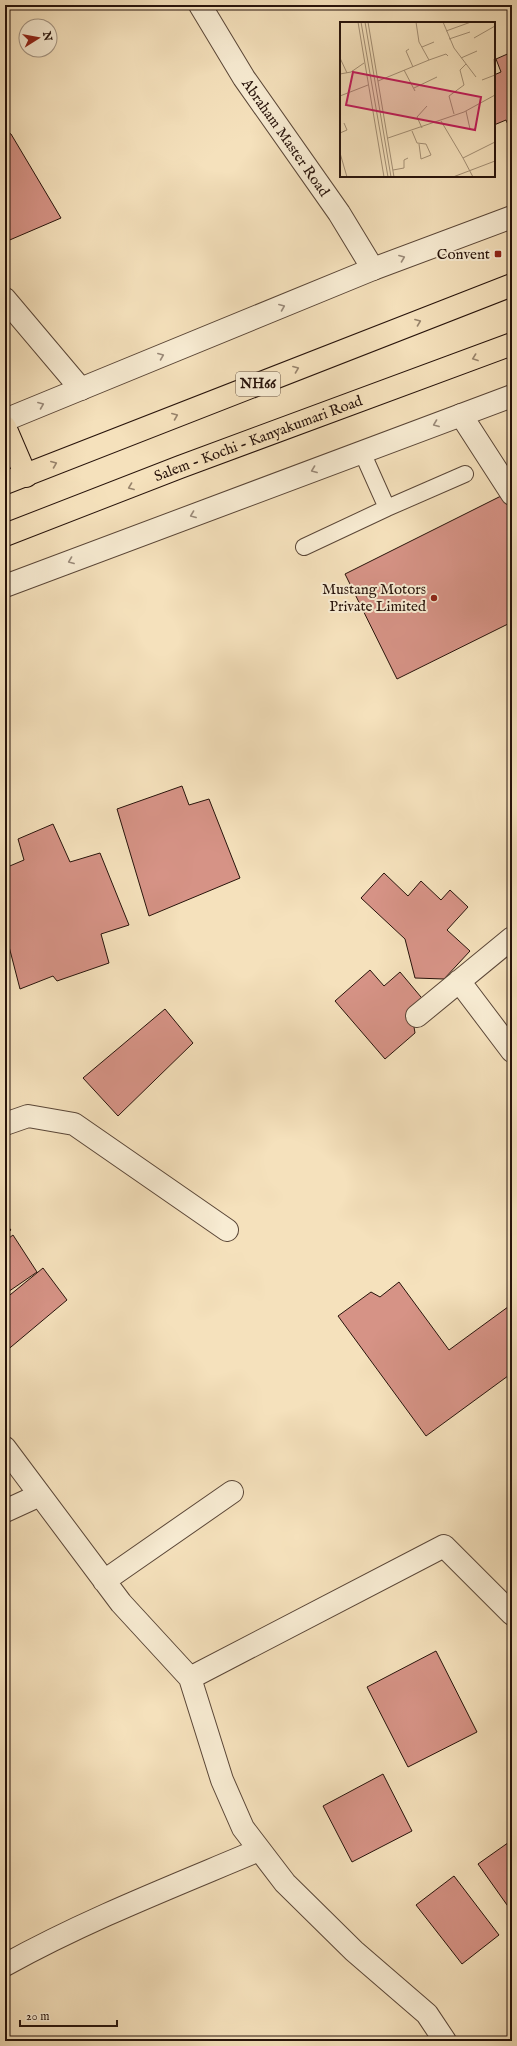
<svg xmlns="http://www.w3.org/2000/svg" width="517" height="2046" viewBox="0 0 517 2046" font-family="'IM FELL English',serif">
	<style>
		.building { fill: #d69386; stroke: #27130b }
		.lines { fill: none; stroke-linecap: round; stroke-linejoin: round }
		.service-casing { stroke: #5a4637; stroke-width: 18 }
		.minor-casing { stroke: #5a4637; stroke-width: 24 }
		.tertiary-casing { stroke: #5a4637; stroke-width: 24 }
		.trunk-casing { stroke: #27130b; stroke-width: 24 }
		.service { stroke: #f8ecd3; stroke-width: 16 }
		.minor { stroke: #f8ecd3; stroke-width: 22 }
		.tertiary { stroke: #f8ecd3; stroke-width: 22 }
		.trunk { stroke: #f5e1bc; stroke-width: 22 }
		.oneway { stroke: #9a8a79 }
		.oneway2 { stroke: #98846c }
		.poi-dot { fill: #8f2418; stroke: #f8ecd3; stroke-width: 1.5 }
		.labels { text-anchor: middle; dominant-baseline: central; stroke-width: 4; stroke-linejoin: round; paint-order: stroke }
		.shield { fill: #f8ecd3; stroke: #665447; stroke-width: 1 }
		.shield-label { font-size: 14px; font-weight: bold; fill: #27130b }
		.street-label { font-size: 15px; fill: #27130b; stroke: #f8ecd3 }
		.poi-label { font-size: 15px; fill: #27130b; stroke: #f8ecd3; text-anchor: end }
		.inset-road { fill: none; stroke: #a38f75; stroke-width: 1 }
		.view { fill: #c2185b; fill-opacity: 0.15; stroke: #c2185b; stroke-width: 2 }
		.inset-edge { fill: none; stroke: #27130b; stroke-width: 2 }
	</style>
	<rect width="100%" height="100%" fill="#f5e1bc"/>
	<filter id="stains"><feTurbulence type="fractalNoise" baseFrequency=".005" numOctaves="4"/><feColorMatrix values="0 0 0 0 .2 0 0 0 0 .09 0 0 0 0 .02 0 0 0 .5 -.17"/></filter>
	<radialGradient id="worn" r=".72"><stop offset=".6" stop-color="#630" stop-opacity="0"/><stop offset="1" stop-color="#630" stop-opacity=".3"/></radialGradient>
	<path class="building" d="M512,52V134L506,120L494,125V75L501,72L496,59Z
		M5,131L11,134L61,218L5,242Z
		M503,495L512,515V622L397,679L345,574Z
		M182,786L189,805L209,799L240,878L149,916L117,809Z
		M53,824L70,862L100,853L129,925L101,934L109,963L57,981L53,976L20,989L5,931V868L24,860L18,839Z
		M384,873L408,896L421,881L441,900L450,890L468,907L447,930L470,951L444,979L415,978L405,939L361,898Z
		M370,970L384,986L400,972L426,1003L412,1015L415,1033L385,1059L335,1001Z
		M165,1009L193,1043L118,1116L83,1078Z
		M5,1223L11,1230L5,1234Z
		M13,1235L37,1272L5,1294V1241Z
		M43,1268L67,1300L5,1352V1299Z
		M399,1282L449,1350L512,1304V1373L426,1436L338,1316L371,1292L380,1297Z
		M436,1651L477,1732L408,1767L367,1687Z
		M383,1774L412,1831L352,1862L323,1806Z
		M512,1840V1912L478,1864Z
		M454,1876L499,1935L462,1964L416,1905Z"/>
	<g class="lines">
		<defs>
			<path id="service" d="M362,452L387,508L465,474
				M304,547L387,508"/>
			<path id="minor" d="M5,299L81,389
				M461,415L512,494
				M459,981L512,1051
				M417,1016L512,938
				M5,1124L28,1116L74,1124L227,1230
				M5,1448L121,1603L190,1678L222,1780L243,1828L285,1883L354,1951L427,2014L445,2041
				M5,1511L40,1495
				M104,1581L232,1492
				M190,1678L444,1546L512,1614
				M5,1965C86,1920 174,1886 259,1850"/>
			<g id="tertiary">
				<path id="s1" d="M200,5L244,78L339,213L373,269"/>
				<path d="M5,420L373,269L512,217"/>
				<path d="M5,586L512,396"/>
			</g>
			<g id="trunk">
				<path d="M5,427L26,476"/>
				<path d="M5,483L512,285"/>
				<path id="s2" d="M5,535L180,467L512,344"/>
			</g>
		</defs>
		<use href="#service" class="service-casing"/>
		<use href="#minor" class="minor-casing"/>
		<use href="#tertiary" class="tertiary-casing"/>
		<use href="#trunk" class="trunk-casing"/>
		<use href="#service" class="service"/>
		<use href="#minor" class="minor"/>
		<use href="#tertiary" class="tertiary"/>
		<use href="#trunk" class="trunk"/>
	</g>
	<defs><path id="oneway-chevron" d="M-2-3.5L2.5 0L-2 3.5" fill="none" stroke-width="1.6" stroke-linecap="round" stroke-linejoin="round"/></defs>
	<g class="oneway">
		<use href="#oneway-chevron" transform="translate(402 258) rotate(-21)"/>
		<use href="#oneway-chevron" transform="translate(282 307) rotate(-22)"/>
		<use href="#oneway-chevron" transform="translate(161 356) rotate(-22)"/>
		<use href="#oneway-chevron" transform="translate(41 405) rotate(-22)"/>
		<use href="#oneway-chevron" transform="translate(436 424) rotate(159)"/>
		<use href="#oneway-chevron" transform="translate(314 470) rotate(159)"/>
		<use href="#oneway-chevron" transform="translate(193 515) rotate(159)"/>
		<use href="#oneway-chevron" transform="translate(71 561) rotate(159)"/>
	</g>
	<g class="oneway2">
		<use href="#oneway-chevron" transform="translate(418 322) rotate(-21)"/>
		<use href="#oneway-chevron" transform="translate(475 358) rotate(160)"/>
		<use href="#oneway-chevron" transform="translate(296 369) rotate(-21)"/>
		<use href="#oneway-chevron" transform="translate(175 416) rotate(-22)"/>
		<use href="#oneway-chevron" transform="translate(54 464) rotate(-22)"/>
		<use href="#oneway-chevron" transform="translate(131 487) rotate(159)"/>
	</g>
	<g class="poi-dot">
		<rect x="494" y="250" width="8" height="8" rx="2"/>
		<circle cx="434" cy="598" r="4"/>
	</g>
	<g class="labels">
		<rect class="shield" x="236" y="372" width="44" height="24" rx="3"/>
		<g class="shield-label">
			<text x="258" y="384">NH66</text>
		</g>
		<g class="street-label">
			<text stroke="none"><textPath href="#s1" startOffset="158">Abraham Master Road</textPath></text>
			<text stroke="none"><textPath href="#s2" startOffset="271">Salem - Kochi - Kanyakumari Road</textPath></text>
		</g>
		<g class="poi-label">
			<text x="490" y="254">Convent</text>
			<text x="426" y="589">Mustang Motors<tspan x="426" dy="17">Private Limited</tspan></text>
		</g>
	</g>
	<g transform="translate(340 22)">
		<rect width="155" height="155" fill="#f5e1bc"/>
		<path class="inset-road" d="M18,0L44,155M21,0L48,155M25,0L51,155M28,0L54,155M76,0L79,20L89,38M103,0L114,26L136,55M106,9L131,0M134,16L155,4M109,17L130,10M82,25L94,20M69,27L66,29L73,45M0,36L7,51M121,36L137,29M154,37L155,55M64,48L75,69M0,52L11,50L24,41M142,58L155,53M38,59L89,38L106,32L108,34M74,66L97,55M0,74L28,63M126,89L130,107M114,92L109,74L124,63L120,48L126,42M101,99L123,136M82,106L77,95L87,84M72,109L77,121L86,122L91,133L81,137L79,122M0,111L7,108L4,101M48,116L124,90L155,73M0,131L7,155M53,148L64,146V138L68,136M113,155L155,139M133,155L123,136L155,120"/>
		<path class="view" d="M13,50L141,75L135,108L6,83Z"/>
		<rect width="155" height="155" class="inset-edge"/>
	</g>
	<rect width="517" height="2046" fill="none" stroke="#f5e1bc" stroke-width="20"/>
	<rect x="6" y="6" width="505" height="2034" fill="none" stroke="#27130b" stroke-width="2"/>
	<rect x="10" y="10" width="497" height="2026" fill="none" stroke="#27130b"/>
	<g transform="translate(38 38) rotate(79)"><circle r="19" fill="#f8ecd3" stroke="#a49583"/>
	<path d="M0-3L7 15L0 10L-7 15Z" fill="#8f2418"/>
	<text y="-6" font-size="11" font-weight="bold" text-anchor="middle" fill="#27130b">N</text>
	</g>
	<path d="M20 2020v6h97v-6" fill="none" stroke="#27130b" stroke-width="2"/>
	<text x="26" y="2020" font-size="12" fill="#27130b" stroke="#f8ecd3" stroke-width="3" paint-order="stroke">20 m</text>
	<rect width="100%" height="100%" filter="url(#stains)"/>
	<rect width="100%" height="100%" fill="url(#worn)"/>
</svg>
